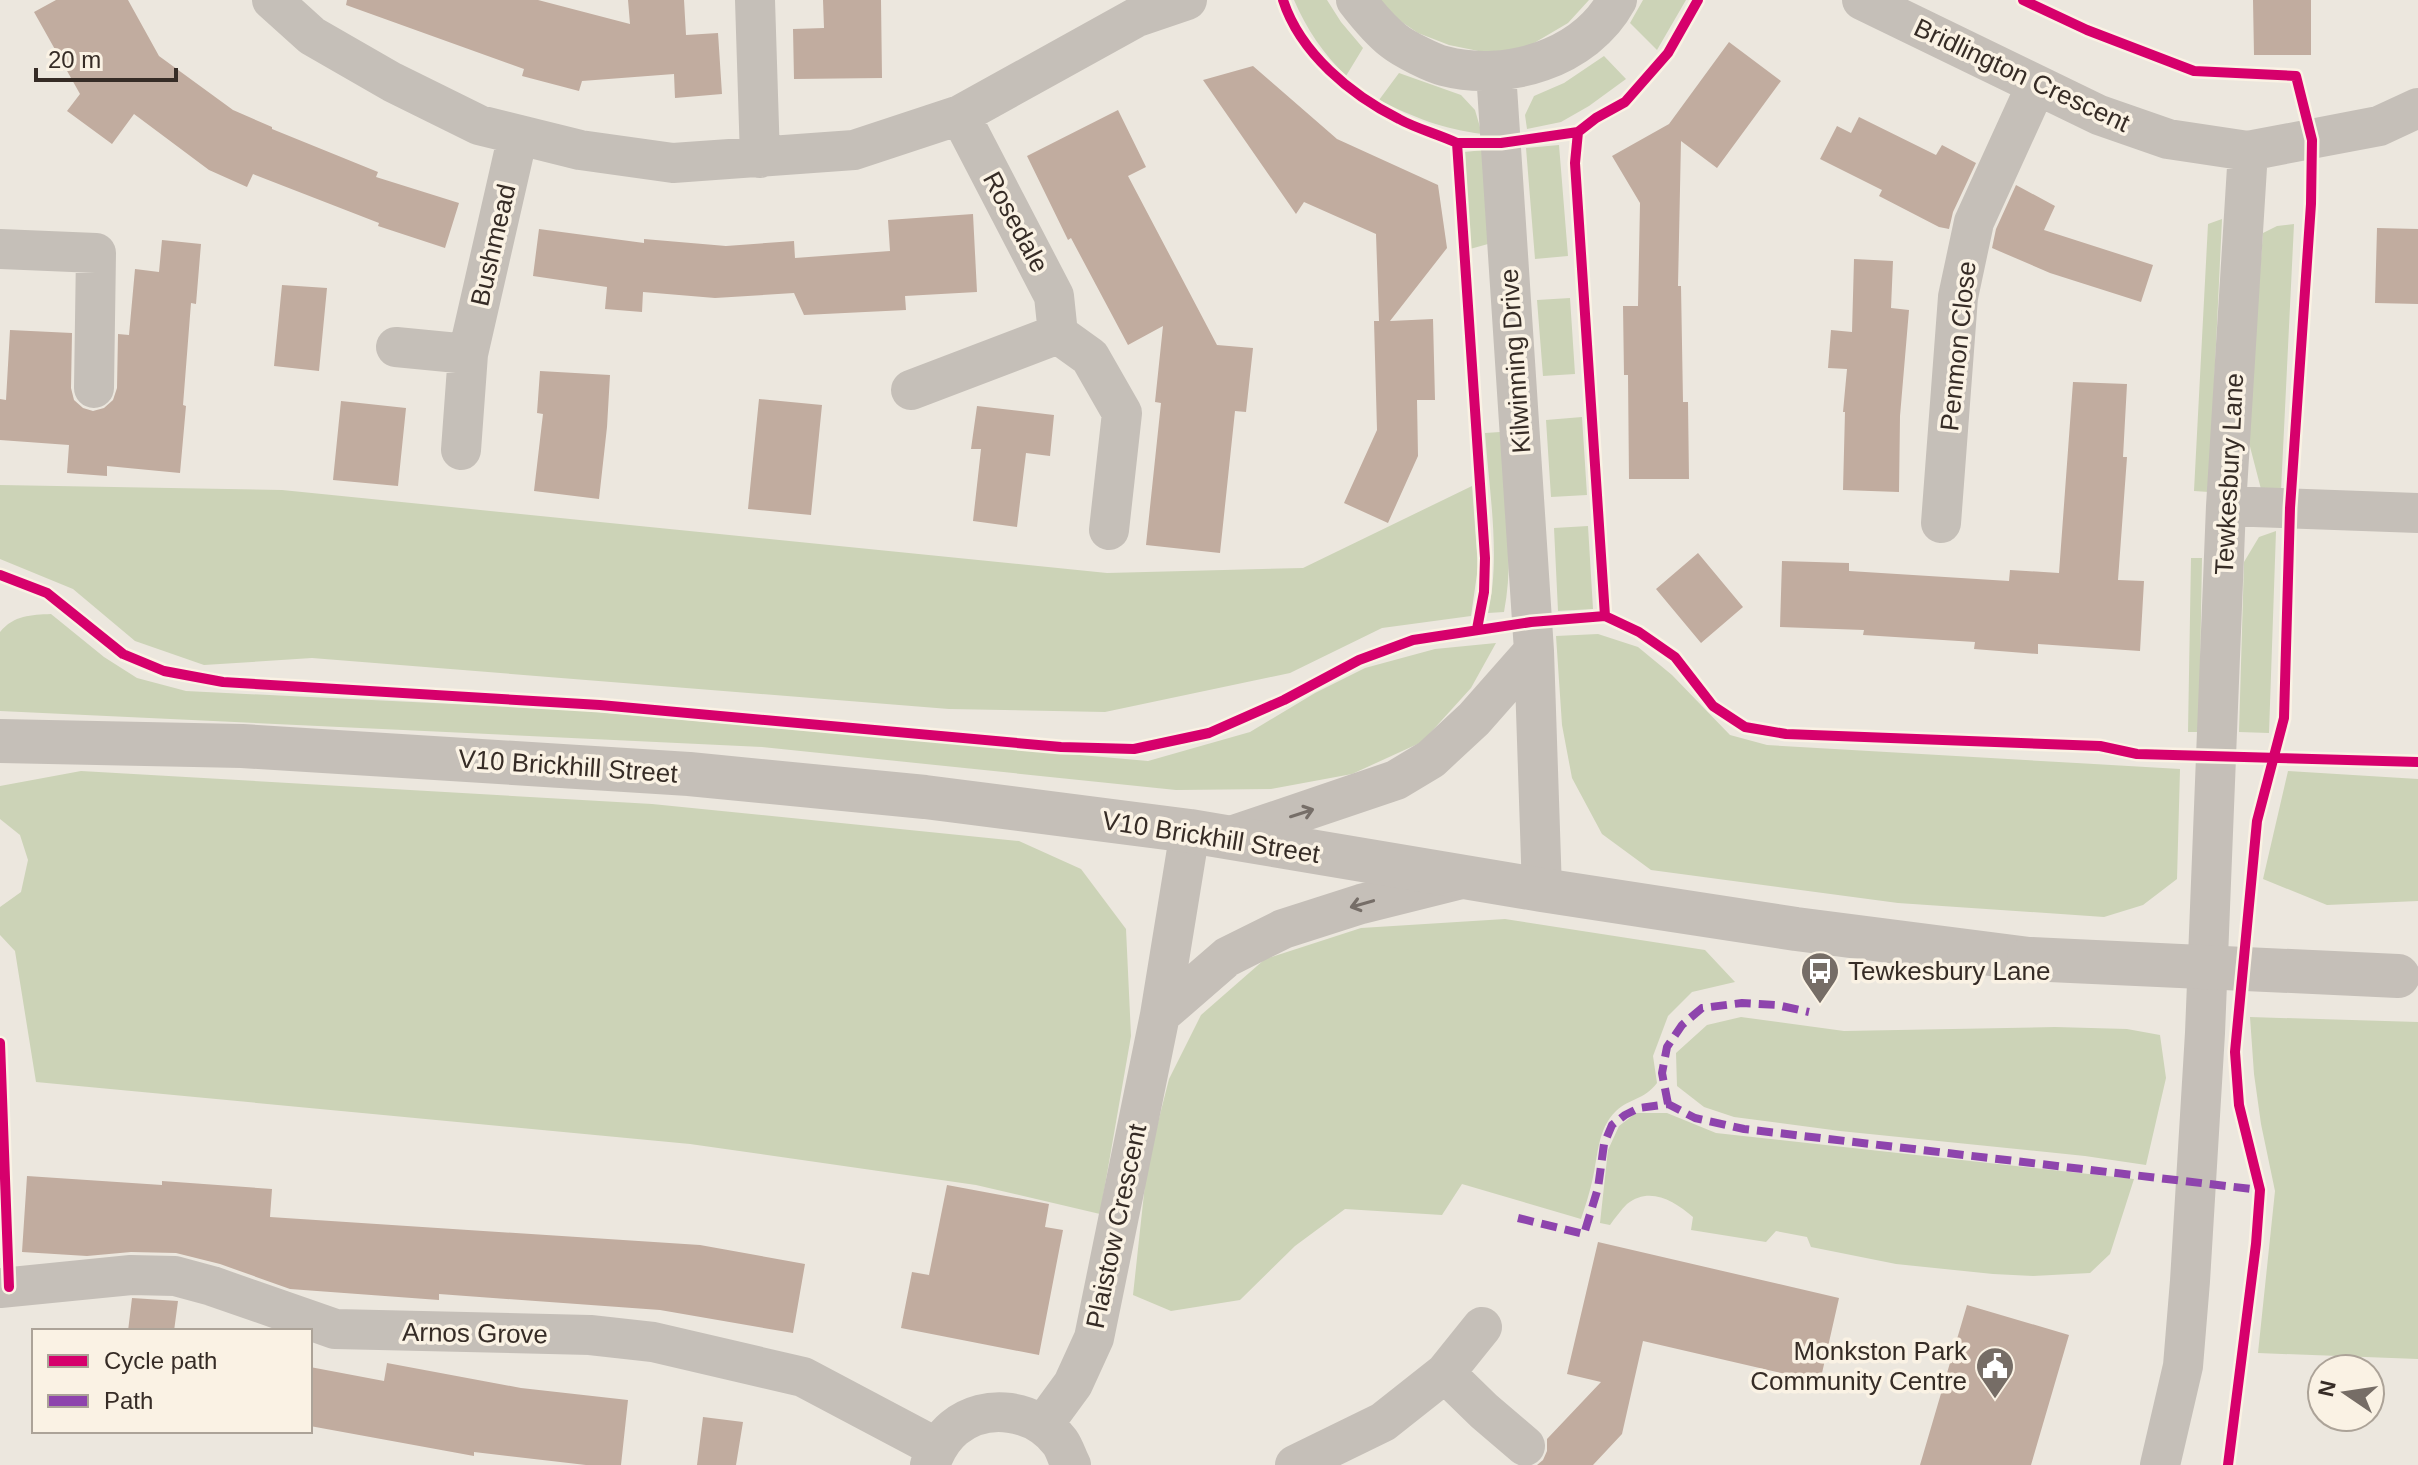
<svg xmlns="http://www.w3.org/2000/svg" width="2418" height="1465" viewBox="0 0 2418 1465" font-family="Arial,sans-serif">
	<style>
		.green { fill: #ccd3b7 }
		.building { fill: #c1ac9f }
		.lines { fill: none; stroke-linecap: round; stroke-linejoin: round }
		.minor { stroke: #c5bfb8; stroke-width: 40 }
		.tertiary { stroke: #c5bfb8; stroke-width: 44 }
		.tertiary-bridge { stroke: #c5bfb8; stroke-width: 44 }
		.quiet { stroke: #8e44ad; stroke-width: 8; stroke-dasharray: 16 8; stroke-linecap: butt }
		.cycleway-casing { stroke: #faf2e4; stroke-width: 15 }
		.cycleway { stroke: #d6006c; stroke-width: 10 }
		.oneway { stroke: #766e68 }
		.labels { text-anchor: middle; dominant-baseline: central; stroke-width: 7; stroke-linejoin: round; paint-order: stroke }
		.street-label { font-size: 26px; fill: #362c26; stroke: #faf2e4 }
		.poi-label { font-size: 26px; fill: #362c26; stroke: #faf2e4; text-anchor: start }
	</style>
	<rect width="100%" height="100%" fill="#ece7de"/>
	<path class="green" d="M1294,0H1327L1341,22L1363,48L1346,76C1323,53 1307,30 1294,0Z
		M1380,0H1589L1568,23L1529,46L1493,54L1449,45L1418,33L1387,12Z
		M1643,0H1686L1657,50L1630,23Z
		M1604,56L1626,79L1589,106L1561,122L1527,129L1525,115L1534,96L1564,83Z
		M1399,73L1461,95L1475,110L1482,134C1443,129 1415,118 1379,100Z
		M1559,145L1568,256L1535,259L1526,148Z
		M1483,150L1488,244L1470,249L1465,152Z
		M2222,219L2209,492L2194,491L2208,224Z
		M2294,224L2281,491L2262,493L2247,435L2263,233L2277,226Z
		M1570,298L1575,374L1543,376L1537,300Z
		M1582,417L1587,495L1551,497L1546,420Z
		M1500,432C1505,492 1515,554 1504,612L1488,613C1501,557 1489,490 1485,433Z
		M0,485L282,490L1107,573L1303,568L1472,486L1478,567L1471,616L1382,628L1290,673L1105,712L949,709L312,658L204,665L135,641L73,589L0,559Z
		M1588,526L1593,609L1558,611L1554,528Z
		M2276,531L2269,733L2239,732L2244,562L2259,537Z
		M2191,558H2202L2199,732H2188Z
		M51,614L104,657L137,678L186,691L574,710L1148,761L1250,732L1315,693L1365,668L1435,649L1496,643L1471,688L1422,742L1352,774L1271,789L1176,790L762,747L0,711V632C14,615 31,615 51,614Z
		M1598,634L1638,647L1672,675L1730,735L1767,745L2180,769L2177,879L2143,905L2104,917L1898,903L1651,870L1602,834L1572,778L1562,725L1556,636Z
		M81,771L652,804L1019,841L1081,869L1126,929L1131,1036L1100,1214L976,1185L690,1144L36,1082L15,951L0,935V907L21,892L28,860L20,835L0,819V786Z
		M2288,771L2418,779V901L2327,905L2263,879Z
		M1505,919L1705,950L1735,982L1692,992L1668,1016L1653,1056L1657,1083C1644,1100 1630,1098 1616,1111C1597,1129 1598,1158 1592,1182C1589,1195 1585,1207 1581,1219L1462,1184L1442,1215L1345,1209L1295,1246L1240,1300L1171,1311L1133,1295L1147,1166L1169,1079L1201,1015L1265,959L1361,928Z
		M1741,1017L1844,1031L2055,1027L2127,1029L2160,1035L2166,1078L2146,1165L2085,1156L1840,1131L1734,1117L1704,1107L1677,1086L1676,1053L1707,1025Z
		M2250,1017L2418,1022V1359L2258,1353L2275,1191L2261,1124L2254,1074Z
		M1636,1113H1667L1716,1133L2134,1179L2110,1254L2090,1273L2033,1276L1993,1274L1896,1264L1811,1247L1807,1237L1776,1231L1766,1242L1691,1230L1693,1217C1674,1201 1650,1186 1627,1204C1621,1210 1615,1218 1610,1225L1600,1223L1608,1150L1619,1126Z"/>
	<path class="building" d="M56,0H128L159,56L233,110L272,127V129L378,172L376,177L459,203L445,248L378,226L379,223L253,174L247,187L209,170L134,114L112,144L67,111L80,94L34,12Z
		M347,0H538L630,24L628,0H684L686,35L718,33L722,94L675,98L674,74L582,81L579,91L522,76L524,69L346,5Z
		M823,0H881L882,78L794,79L793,29L824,28Z
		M2253,0H2311V55H2254Z
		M1729,42L1781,81L1717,168L1681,141L1678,286H1681L1683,402H1688L1689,479H1629L1628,375H1624L1623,306H1638L1640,203L1612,156L1669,124Z
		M1253,66L1337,139L1438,185L1447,248L1390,321L1433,319L1435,400H1417L1418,456L1388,523L1344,503L1377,430L1374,321H1379L1376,234L1304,202L1296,214L1203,80Z
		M1118,110L1146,167L1128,176L1217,345L1253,348L1246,412L1235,411L1220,553L1146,545L1161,403L1155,402L1163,326L1128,345L1071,238L1068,240L1027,156Z
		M1859,117L1936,155L1942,145L1976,163L1953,212L1949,229L1939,227L1879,196L1882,190L1820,159L1837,126L1851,133Z
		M2016,185L2055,206L2044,230L2153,265L2141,302L2050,273L1992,248L1996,229Z
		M973,214L977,292L905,296L906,310L804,315L794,293L715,298L643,292L642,312L605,309L607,287L533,276L539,229L644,243V239L726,246L794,241L795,258L890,251L888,220Z
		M2377,228L2418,229V304L2375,303Z
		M162,240L201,244L196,304L191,303L183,405L186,406L180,473L107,466V476L67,473L69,445L0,440V399L6,400L10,330L72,333L71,388L74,400L83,408L93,411L104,408L113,400L117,388L118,334L129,335L135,269L159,272Z
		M1854,259L1893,261L1891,308L1909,310L1900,416L1899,492L1843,490L1845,412H1843L1847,369L1828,368L1831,330L1852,332Z
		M282,285L327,288L319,371L274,366Z
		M540,371L610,375L607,427L599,499L534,491L543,414L537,413Z
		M2073,382L2127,384L2123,457H2127L2118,580L2144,581L2140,651L2038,644V654L1974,649L1975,642L1863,635L1864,630L1780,627L1782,561L1849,563V571L2009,581L2010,570L2059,573Z
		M759,399L822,405L811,515L748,509Z
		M341,401L406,408L398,486L333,480Z
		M977,406L1054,415L1050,456L1026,453L1017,527L973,521L981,449H971Z
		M1698,553L1743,607L1701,643L1656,589Z
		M27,1176L162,1185V1181L272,1189L270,1217L700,1245L805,1264L793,1333L660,1310L439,1294V1300L290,1289L220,1264L176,1253L131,1252L87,1256L22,1252Z
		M947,1185L1049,1204L1045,1227L1063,1230L1039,1355L901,1328L912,1272L929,1275Z
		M1598,1242L1839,1298L1820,1382L1643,1341L1622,1434L1593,1465H1537L1543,1460L1547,1451V1439L1601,1382L1567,1374Z
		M132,1298L178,1301L174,1331H128Z
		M1967,1305L2069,1335L2031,1465H1920Z
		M387,1363L521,1388L628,1400L621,1465H586L474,1452V1456L310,1426V1367L384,1381Z
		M703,1417L743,1422L736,1465H697Z"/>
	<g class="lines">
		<path class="minor" d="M272,0L312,36L392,82L479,125L580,150L673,163L854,150L960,115L1137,17L1187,0
			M755,0L760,158
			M1356,0C1366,13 1381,31 1394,41C1404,49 1432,63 1444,66C1506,82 1585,59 1617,0
			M1862,0L2099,115L2168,139L2248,151L2379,126L2418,108
			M1496,72L1534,651L1542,890
			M960,115L1054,296L1058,334L1090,357L1122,413L1109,530
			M0,249L96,253L94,388
			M396,347L468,354
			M911,390L1058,334
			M461,450L468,354L518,135
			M2226,506L2418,513
			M1941,523L1958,297L1974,222L2036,86
			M1228,837L1396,780L1431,759L1474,719L1534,651
			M1160,1015L1227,957L1283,929L1361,904L1465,878
			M0,1288L131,1275L175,1276L212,1286L335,1329L590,1335L653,1342L803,1377L937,1448
			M1445,1373L1484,1411L1525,1446
			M1043,1425L1073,1384L1094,1338L1160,1015L1190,831
			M930,1465C935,1451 942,1438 954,1428C986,1402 1035,1409 1060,1442C1065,1449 1067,1458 1071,1465
			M1295,1465L1383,1422L1445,1373L1482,1327
			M2160,1465L2183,1366L2190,1281L2205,1033L2226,506L2248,151"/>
		<path class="tertiary" d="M0,741L242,746L689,774L925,797L1190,831L1542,890L1796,929L2029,959"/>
		<path class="tertiary-bridge" d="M2029,959L2398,976"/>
		<path class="quiet" d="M1668,1104L1662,1073L1667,1047L1682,1025L1702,1008L1742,1003L1777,1005L1809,1012
			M1518,1218L1584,1234L1598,1188L1604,1144L1612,1125L1625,1115L1639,1108L1668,1104L1695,1118L1744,1129L2260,1190"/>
		<defs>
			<path id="cycleway" d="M1283,0C1300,53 1351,95 1399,119C1417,129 1438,134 1457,143L1485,558L1484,592L1477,629
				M2023,0L2087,30L2194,71L2296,76L2312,140L2311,204L2290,508L2284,718L2257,821L2235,1052L2239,1105L2260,1190L2256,1244L2228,1465
				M1457,143H1501L1578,132
				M0,575L47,593L123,654L164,671L223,682L600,705L1061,747L1134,749L1209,733L1284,700L1359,660L1413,640L1531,622L1605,616L1639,632L1675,657L1713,706L1745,727L1786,734L2100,746L2137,754L2418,762
				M1605,616L1575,163L1578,132L1596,118L1625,102L1668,53L1698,0
				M0,1043L9,1287"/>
		</defs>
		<use href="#cycleway" class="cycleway-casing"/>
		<use href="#cycleway" class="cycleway"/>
	</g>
	<defs><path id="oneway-shaft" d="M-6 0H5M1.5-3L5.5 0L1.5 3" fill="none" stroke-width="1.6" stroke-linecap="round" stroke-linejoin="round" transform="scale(2)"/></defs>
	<g class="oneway">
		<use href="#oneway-shaft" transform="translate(1302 813) rotate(-18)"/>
		<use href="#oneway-shaft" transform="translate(1362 904) rotate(164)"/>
	</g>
	<defs>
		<symbol id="bus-pin" viewBox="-11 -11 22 30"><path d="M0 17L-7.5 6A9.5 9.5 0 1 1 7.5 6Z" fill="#766d66" stroke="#faf2e4"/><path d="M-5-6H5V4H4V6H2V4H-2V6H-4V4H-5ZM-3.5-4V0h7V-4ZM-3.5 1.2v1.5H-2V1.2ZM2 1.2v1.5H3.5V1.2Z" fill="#fff"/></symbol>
		<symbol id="civic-pin" viewBox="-11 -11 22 30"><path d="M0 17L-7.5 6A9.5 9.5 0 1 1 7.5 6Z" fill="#766d66" stroke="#faf2e4"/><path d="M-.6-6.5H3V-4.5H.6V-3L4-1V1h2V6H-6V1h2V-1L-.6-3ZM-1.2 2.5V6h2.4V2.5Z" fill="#fff"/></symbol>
	</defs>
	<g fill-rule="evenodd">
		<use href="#bus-pin" x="1798" y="949" width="44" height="60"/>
		<use href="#civic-pin" x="1973" y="1344" width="44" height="60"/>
	</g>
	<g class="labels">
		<g class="street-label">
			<text transform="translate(2022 75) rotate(25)">Bridlington Crescent</text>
			<text transform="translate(1016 222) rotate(62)">Rosedale</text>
			<text transform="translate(493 245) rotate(-77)">Bushmead</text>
			<text transform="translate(1958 346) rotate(-84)">Penmon Close</text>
			<text transform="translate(1515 361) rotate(-94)">Kilwinning Drive</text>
			<text transform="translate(2229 474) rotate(-87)">Tewkesbury Lane</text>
			<text transform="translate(568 766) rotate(4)">V10 Brickhill Street</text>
			<text transform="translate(1211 837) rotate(9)">V10 Brickhill Street</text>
			<text transform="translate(1116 1226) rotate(-78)">Plaistow Crescent</text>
			<text transform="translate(475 1333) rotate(1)">Arnos Grove</text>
		</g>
		<g class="poi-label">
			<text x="1848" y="971">Tewkesbury Lane</text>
			<text x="1967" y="1351" text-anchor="end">Monkston Park<tspan x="1967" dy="30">Community Centre</tspan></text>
		</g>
	</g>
	<rect x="32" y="1329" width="280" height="104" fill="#faf2e4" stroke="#aca398" stroke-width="2"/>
	<rect x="48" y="1355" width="40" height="12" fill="#d6006c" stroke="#aca398" stroke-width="2"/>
	<text x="104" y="1369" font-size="24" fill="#362c26">Cycle path</text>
	<rect x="48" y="1395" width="40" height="12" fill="#8e44ad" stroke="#aca398" stroke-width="2"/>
	<text x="104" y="1409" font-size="24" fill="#362c26">Path</text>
	<g transform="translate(2346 1393) rotate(283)"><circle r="38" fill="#faf2e4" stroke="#aca398" stroke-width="2"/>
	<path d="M0-6L14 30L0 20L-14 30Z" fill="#766d66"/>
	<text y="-12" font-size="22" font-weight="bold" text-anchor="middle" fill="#362c26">N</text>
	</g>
	<path d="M36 68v12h140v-12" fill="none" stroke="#362c26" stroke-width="4"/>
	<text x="48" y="68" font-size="24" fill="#362c26" stroke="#faf2e4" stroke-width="6" paint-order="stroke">20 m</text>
</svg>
